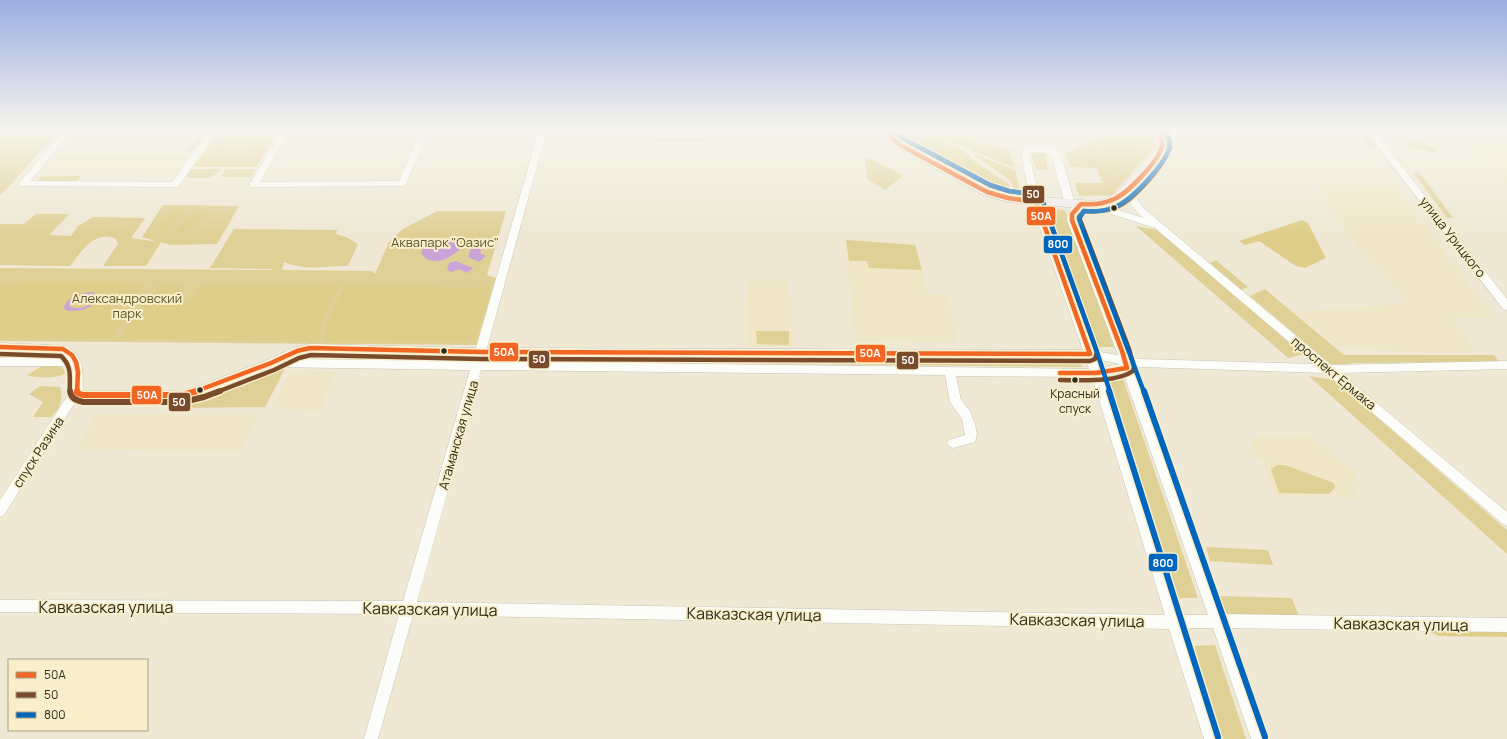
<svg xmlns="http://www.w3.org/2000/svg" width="1507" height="739" viewBox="0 0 1507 739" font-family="Manrope,sans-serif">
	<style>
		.built { fill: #f0e7c6 }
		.green { fill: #dfd096 }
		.forest { fill: #dfce8a }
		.water { fill: #caa4d8; fill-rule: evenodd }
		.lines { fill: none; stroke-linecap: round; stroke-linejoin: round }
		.minor-casing { stroke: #c9c4b5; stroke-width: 1 }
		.major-casing { stroke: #b8b0af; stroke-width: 1 }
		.minor { fill: #fcfcf9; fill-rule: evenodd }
		.major { fill: #f0ecee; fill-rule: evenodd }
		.bus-1-far1-casing { stroke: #f8eeca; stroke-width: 7 }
		.bus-1-casing { stroke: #f8eeca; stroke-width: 9 }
		.bus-2-far1-casing { stroke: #f8eeca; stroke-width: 7 }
		.bus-2-casing { stroke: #f8eeca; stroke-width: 9 }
		.bus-3-far1-casing { stroke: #f8eeca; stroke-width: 7 }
		.bus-3-casing { stroke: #f8eeca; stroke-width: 9 }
		.bus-1-far1 { stroke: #f26522; stroke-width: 4.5 }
		.bus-1 { stroke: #f26522; stroke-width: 6 }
		.bus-2-far1 { stroke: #7a4b2a; stroke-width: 4.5 }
		.bus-2 { stroke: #7a4b2a; stroke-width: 6 }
		.bus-3-far1 { stroke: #0065bd; stroke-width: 4.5 }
		.bus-3 { stroke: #0065bd; stroke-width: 6 }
		.bus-dot { fill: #2e2b1d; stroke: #f8eeca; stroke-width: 1.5 }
		.labels { text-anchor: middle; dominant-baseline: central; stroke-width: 4; stroke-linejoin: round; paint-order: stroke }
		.bus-label { font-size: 12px; fill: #2e2b1d; stroke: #f8eeca }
		.street-label { font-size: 13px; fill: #2e2b1d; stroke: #f8eeca }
		.park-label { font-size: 13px; fill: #60552a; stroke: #f8eeca }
		.near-street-label { font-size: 16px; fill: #2e2b1d; stroke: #f8eeca }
		.line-badge { stroke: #f8eeca; stroke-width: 1.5 }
		.badge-label { font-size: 11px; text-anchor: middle; font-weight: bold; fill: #fff }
	</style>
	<rect width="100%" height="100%" fill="#eee8d4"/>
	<path class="built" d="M1458,130H1507V186Z
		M60,155L91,156H190L177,173L45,172Z
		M1317,184L1395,186L1442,249L1451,264H1454L1493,318H1452L1476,353L1408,352L1336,346L1296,312L1409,303L1352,239Z
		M844,239L916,244L928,294L948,295L956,342L856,341Z
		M788,280V295L792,296L793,347H746L747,281Z
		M290,371L336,372L319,411L272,408Z
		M97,414L258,415L240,452L77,449Z
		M1309,435L1356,474V481H1352L1356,499L1332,495L1276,497L1264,463L1249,453L1253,437Z"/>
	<path class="green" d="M0,130H59L13,182L0,195Z
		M202,130H211C204,141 200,150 187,152Z
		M219,130H279L256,167H194Z
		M290,130H312L306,141H284Z
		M1102,130H1151L1157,139L1153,149L1112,195L1079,196L1075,183H1102L1097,168L1070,167L1066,153L1098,137Z
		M1354,130H1367L1380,147H1368Z
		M1461,130H1507V139H1469Z
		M329,135L415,136L413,140H327Z
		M581,137L636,138L635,140H585V142H580Z
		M651,138H711V141H651Z
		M1404,138H1414L1437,150L1436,153L1411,147Z
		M1030,153H1045L1048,170H1037Z
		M870,158L903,176L885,190L867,179L865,160Z
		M192,169H221C213,181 199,178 185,177Z
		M226,169H256L251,177H224L222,175Z
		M1413,172H1419L1453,218H1447Z
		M42,176H81L76,182H41L38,180Z
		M163,205L239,206L217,244L171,245L161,242L146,266H103L118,244L116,239C95,229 81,252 70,266L0,265V224H24L36,214H69L49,235L71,236L78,226L93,217L145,218L131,238L158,242L142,237Z
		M1047,209L1065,210L1114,347H1093Z
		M437,211H506L487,275L496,278L477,345L0,341V268L271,270V269L210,268L234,229L337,230L336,234L348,238L358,244L348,266C324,265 309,272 284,262L282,270L372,271L375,274L389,242L403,229Z
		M1136,226L1157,230L1304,354L1288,358Z
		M846,240L915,245L922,270L869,268L867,261H849Z
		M1216,260L1248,287L1241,290L1210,263Z
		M1265,289L1344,355H1494L1499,362L1355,363L1336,365L1329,363L1250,296Z
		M756,331H789V345L757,344Z
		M0,351H50L46,358L0,357Z
		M307,351L475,355L472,362L303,359Z
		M495,355L686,357L685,363L493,362Z
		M714,357L1079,359L1082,367L713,363Z
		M44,365H54L63,368L65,373C59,379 35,378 27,375Z
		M273,366L285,369L265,407L188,408L187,399Z
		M1309,376L1334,380L1507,530V554Z
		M1103,378L1123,379L1198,598H1175Z
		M40,386L60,387C64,399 60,408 51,417H33L43,402L29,394Z
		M1277,465H1285L1334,483L1335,488L1329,494L1279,493L1271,469Z
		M1206,547L1268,550L1273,565L1210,561Z
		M1216,596L1292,598L1300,619L1223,617Z
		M1215,645L1246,739H1223L1194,646Z"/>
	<path class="forest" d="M220,130H246L239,142H235L228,147V150L232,153L224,165L218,166H195Z
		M250,130H278L256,167H226L235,153L242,151L246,147L245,143L241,142Z
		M894,130H918L963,150L974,161L1009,184L1010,193L999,192L899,139L896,137Z
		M922,130H954L975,143L1009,149L1015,168Z
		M1103,131L1150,136L1126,161L1090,143L1099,137Z
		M1152,136L1155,139L1152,148L1137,165L1129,162Z
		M1087,144L1124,162L1111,177L1102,176L1098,167L1071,166L1068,153Z
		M970,152L1015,170L1021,194L1015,193L1011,181Z
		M1128,164L1136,167L1111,194H1101Z
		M186,208L185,212L166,229L164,230L159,229C159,216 175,209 186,208Z
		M200,211H212L214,214L202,219L187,230L177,232L186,217Z
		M1302,220L1308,223L1326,258L1305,268L1296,266L1259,241L1245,245L1239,241Z
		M19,283H144L134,300L136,304L111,338H0V284Z
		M160,284L183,285L172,302H190L200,285L338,284L339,287L322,319L320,336L316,341L119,339L141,305L151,298Z
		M345,285L431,286L443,287H489L486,305L475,341L473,342L327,341L325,340L328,319Z
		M1430,627L1507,628V637L1439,636L1430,632Z"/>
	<path class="water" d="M485,131H493V133H508L507,137L491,136L490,138L468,136L469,132L484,133Z
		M433,240L438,242L436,246L438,247L451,241L464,246C452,257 433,270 421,253L424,247Z
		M476,241L483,243L480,253L486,256L479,262L468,257L473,243Z
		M456,261L473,268L467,273L459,269L452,272L447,270L449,263Z
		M92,292L95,294L98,298C94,309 75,313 65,310L64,306C70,296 81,293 92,292ZM89,296L94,299C90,307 77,311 69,306L70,302L80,297Z"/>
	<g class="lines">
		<defs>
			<path id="minor" d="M64,130H73L30,181L172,182L210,130H218L178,187L20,186L18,184L20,182Z
				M282,130H290L260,182L399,181L421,130H429L405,186L251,187L249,185Z
				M539,130H547L487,348L1083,350L1031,202L1021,155L1024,149C1033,146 1053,143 1059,154C1065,163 1071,192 1075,204L1070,207L1065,204L1051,155L1041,152L1030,153L1029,155L1041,202L1094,351L1118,355L1067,220C1067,212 1073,203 1081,201L1086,204L1077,215V220L1129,357L1140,359L1315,364L1155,228L1089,207L1087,205L1092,202L1144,218C1134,210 1126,200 1124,187L1129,184L1134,187C1135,198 1140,205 1148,212L1331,365L1507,361V369L1341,373L1507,512V526L1503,524L1326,373L1142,367L1133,369L1222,614L1507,618V632L1226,628L1265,739H1251L1213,628H1183L1218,739H1204L1169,629L413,615L378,739H364L399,614L0,612V600L403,601L470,370L273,367L205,393L182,399L79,398L72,407L4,515L0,517V500L64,401C73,390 74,380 71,366H0V358H68L61,353L0,351V343L67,346C86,359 82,370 83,391H182L199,386L267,360L293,348L310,344L476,348ZM310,352L474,356L472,361L290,359ZM485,356L1086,358L1089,369L483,361ZM1097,359L1120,364L1100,368ZM481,370L945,375L950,402L962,419L965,435L949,440L947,443L949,446L953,448L975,442L977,434L975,424L970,411L961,400L956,376L1092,377L1165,615L417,602ZM1123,372L1208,615H1179L1102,376Z
				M1365,130H1373L1507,299V310L1503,309Z"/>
			<path id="major" d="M884,130H894L896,136L904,143L991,189L1008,194L1092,201L1105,199L1115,194L1155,151L1158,143L1153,130H1163L1168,143L1164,154L1123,200L1112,205L1092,209L1008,202L983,195L896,147L887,139Z"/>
		</defs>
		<use href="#minor" class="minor-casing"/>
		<use href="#major" class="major-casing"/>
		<use href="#minor" class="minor"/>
		<use href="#major" class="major"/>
		<defs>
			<path id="bus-1-far1" d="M0,347L63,349L72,355L76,362L78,372L77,392
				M1060,373H1096L1127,368L1122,351L1072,220V214L1081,204C1092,205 1104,204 1114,199C1128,193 1160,160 1162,145C1163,140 1160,134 1158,130
				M194,392L271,363L297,351L310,348L481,352L1090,354L1036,202L1008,198L987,192L900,145L891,137L889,130"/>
			<path id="bus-1" d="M77,391V393L83,395H182L197,391"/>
			<path id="bus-2-far1" d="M0,354L61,356C73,367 69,378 70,392
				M1060,380C1080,380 1116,383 1133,371L1134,367L1129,349L1079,217L1084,211C1095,212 1107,211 1117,207C1134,200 1167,163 1170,145C1171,140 1167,135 1166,130
				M217,392L274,370L299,358L311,355L481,359L1090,361L1095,359L1097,352L1041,197L1038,195L1009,191L990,185L904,139L897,133L896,130"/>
			<path id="bus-2" d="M70,391C71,399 76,400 83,402H183L204,397L220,391"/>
			<path id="bus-3-far1" d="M896,130L897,133L904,139L990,185L1009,191L1038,195L1042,199L1097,352L1110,392
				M1144,392L1079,219L1084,211C1095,212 1105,211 1115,207C1133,199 1163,166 1170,148L1166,130"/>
			<path id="bus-3" d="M1109,391L1218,737
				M1144,391L1265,737"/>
		</defs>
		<use href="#bus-1-far1" class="bus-1-far1-casing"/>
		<use href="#bus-1" class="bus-1-casing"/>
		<use href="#bus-2-far1" class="bus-2-far1-casing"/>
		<use href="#bus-2" class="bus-2-casing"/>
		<use href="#bus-3-far1" class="bus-3-far1-casing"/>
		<use href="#bus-3" class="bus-3-casing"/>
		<use href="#bus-1-far1" class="bus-1-far1"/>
		<use href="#bus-1" class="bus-1"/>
		<use href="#bus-2-far1" class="bus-2-far1"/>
		<use href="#bus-2" class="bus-2"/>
		<use href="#bus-3-far1" class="bus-3-far1"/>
		<use href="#bus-3" class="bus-3"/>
	</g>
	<linearGradient id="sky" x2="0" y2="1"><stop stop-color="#9caee2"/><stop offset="0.56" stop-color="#f7f5ec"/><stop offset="1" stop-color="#f7f5ec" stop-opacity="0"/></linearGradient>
	<rect width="1507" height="234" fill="url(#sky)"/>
	<g class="bus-dot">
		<circle cx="1114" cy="208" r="3.5"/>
		<circle cx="444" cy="351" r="3.5"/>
		<circle cx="1075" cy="380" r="3.5"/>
		<circle cx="200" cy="390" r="3.5"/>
	</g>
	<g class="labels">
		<g class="bus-label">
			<text x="1075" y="393">Красный<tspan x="1075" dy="15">спуск</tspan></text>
		</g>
		<g class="street-label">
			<text transform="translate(1453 237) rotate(52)">улица Урицкого</text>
			<text transform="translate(1334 373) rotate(40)">проспект Ермака</text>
			<text transform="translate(458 435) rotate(-74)">Атаманская улица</text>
			<text transform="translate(38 452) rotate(-57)">спуск Разина</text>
		</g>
		<g class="park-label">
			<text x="445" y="242">Аквапарк "Оазис"</text>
			<text x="127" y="298">Александровский<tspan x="127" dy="15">парк</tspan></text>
		</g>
		<g class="near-street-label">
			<text x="106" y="607">Кавказская улица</text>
			<text transform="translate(430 609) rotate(1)">Кавказская улица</text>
			<text transform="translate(754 614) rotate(1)">Кавказская улица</text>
			<text transform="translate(1077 620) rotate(1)">Кавказская улица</text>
			<text transform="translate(1401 624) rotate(1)">Кавказская улица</text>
		</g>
	</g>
	<g class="line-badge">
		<rect x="1022" y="185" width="23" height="19" rx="4" fill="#7a4b2a"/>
		<rect x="1026" y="206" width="30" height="20" rx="4" fill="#f26522"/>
		<rect x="1043" y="235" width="30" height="19" rx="4" fill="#0065bd"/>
		<rect x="489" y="342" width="30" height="20" rx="4" fill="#f26522"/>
		<rect x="855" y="344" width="31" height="19" rx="4" fill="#f26522"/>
		<rect x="528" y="350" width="22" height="19" rx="4" fill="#7a4b2a"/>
		<rect x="896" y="351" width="23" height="19" rx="4" fill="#7a4b2a"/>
		<rect x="131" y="385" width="31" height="20" rx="4" fill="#f26522"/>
		<rect x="168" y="392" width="23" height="20" rx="4" fill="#7a4b2a"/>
		<rect x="1148" y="553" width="30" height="19" rx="4" fill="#0065bd"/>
	</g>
	<g class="badge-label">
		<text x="1033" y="198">50</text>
		<text x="1041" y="220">50А</text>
		<text x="1058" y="248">800</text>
		<text x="504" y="356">50А</text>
		<text x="870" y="357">50А</text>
		<text x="539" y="363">50</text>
		<text x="908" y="364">50</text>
		<text x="147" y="399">50А</text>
		<text x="179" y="406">50</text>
		<text x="1163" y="567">800</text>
	</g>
	<rect x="8" y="659" width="140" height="72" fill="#f8eeca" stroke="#a7a085"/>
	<rect x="16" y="672" width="20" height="6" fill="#f26522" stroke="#a7a085"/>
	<text x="44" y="679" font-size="12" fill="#2e2b1d">50А</text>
	<rect x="16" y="692" width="20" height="6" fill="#7a4b2a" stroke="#a7a085"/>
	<text x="44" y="699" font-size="12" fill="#2e2b1d">50</text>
	<rect x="16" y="712" width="20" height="6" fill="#0065bd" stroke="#a7a085"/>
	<text x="44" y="719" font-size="12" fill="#2e2b1d">800</text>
</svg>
